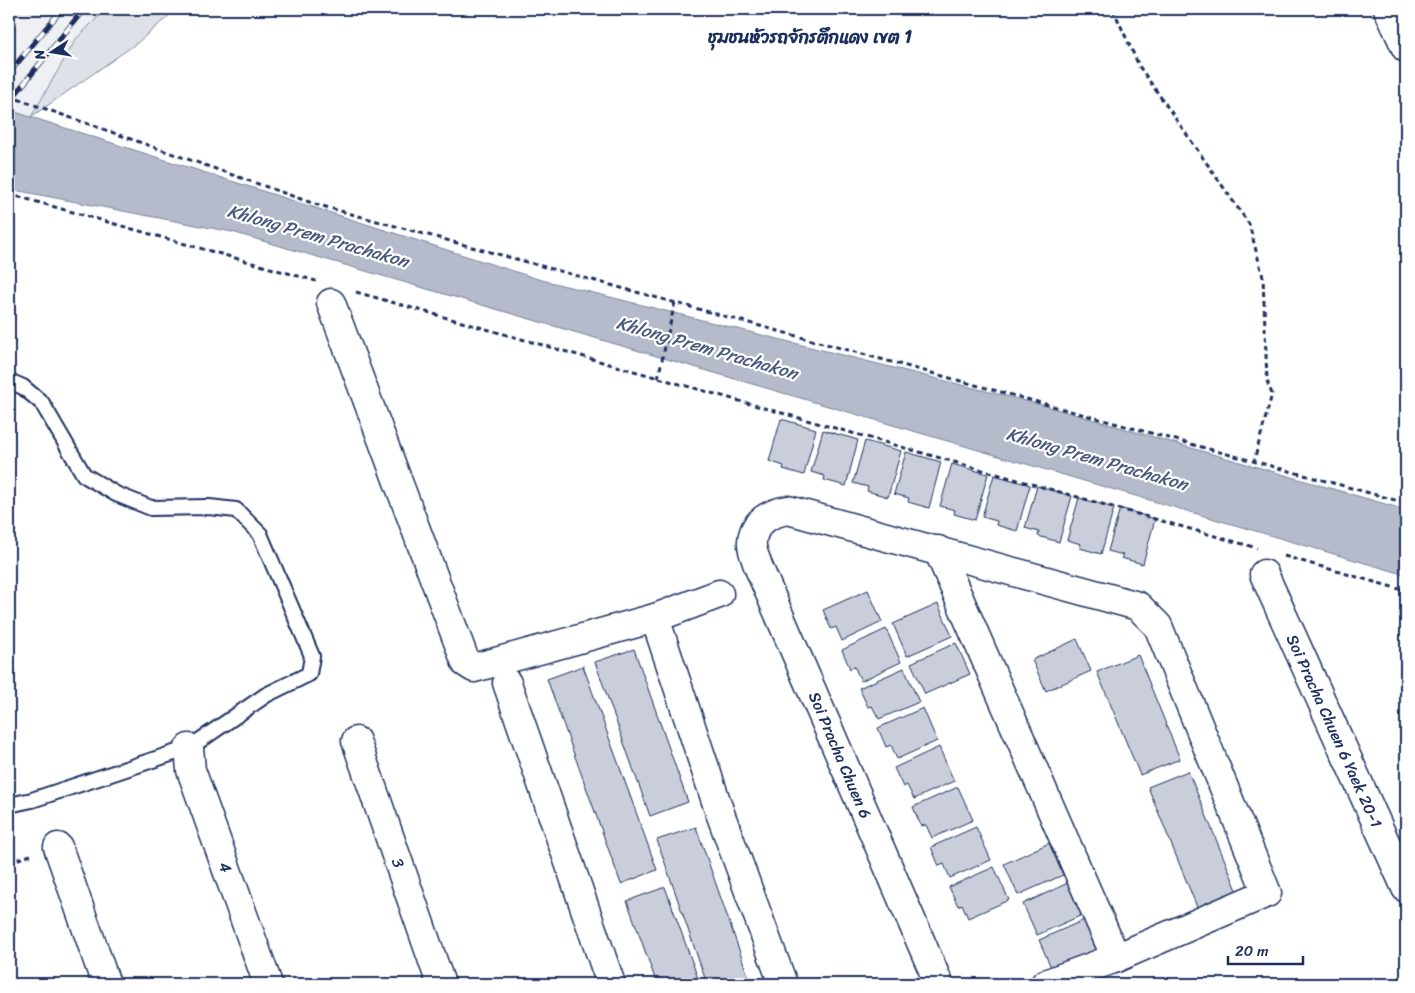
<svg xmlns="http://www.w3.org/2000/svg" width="1415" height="993" viewBox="0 0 1415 993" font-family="Sriracha,'Playpen Sans Thai',sans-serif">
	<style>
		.built { fill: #eff0f4 }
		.green { fill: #dee1e7; stroke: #7c88a2 }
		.water { fill: #b5bbca; stroke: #77839f }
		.building { fill: #caceda; stroke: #1b2f5e }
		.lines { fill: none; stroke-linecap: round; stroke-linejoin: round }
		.lane-casing { stroke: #1b2f5e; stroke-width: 18 }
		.street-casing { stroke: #1b2f5e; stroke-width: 31 }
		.path { stroke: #1b2f5e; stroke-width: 3; stroke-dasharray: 5 4; stroke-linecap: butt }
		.lane { stroke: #fff; stroke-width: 14 }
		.street { stroke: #fff; stroke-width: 28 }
		.rail-casing { stroke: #1b2f5e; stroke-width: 5.5 }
		.rail { stroke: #fff; stroke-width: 4; stroke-dasharray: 11; stroke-linecap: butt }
		.labels { text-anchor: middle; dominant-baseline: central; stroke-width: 4.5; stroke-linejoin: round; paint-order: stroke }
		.street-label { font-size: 16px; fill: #1b2f5e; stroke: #fff }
		.neighbourhood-label { font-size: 18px; font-weight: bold; fill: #1b2f5e; stroke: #fff }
		.water-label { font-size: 18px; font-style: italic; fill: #49597e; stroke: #fff }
	</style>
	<rect width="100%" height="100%" fill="#fff"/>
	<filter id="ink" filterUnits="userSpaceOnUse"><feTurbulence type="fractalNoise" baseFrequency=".02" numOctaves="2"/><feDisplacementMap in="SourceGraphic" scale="10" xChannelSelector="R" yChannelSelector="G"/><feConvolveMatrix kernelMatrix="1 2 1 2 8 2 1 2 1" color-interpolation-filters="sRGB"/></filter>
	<g filter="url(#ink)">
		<path class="built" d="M9,9H106L76,39L31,117L9,110Z"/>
		<path class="green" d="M106,9H177L137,43L31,117L76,39Z"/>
		<path class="water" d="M9,110L538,279L1046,406L1406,510V575L232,232L9,189Z"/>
		<path class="building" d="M781,419L816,429L804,475L783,469L784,466L769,461Z
			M823,430L858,440L846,486L824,480L825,476L811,472Z
			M865,441L901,451L888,497L867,491L868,487L853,483Z
			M906,452L941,462L929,508L908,502L909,498L894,494Z
			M952,464L988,474L975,520L954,514L955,510L940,506Z
			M994,475L1030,485L1017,531L996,525L997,521L982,517Z
			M1037,486L1072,496L1059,542L1038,536L1039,532L1025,528Z
			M1079,498L1114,508L1101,554L1080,548L1081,544L1067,540Z
			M1120,508L1155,519L1143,564L1121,558L1123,555L1108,551Z
			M868,590L882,622L842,641L836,627L831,629L823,610Z
			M938,604L952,636L907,656L893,624Z
			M886,629L901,662L861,681L854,666L850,669L842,650Z
			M1077,639L1091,671L1046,691L1032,660Z
			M956,643L970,674L925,694L911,663Z
			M634,649L688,802L650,816L595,662Z
			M1138,655L1180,759L1140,775L1097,672Z
			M583,666L657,870L621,884L547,679Z
			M904,668L919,702L879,719L872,706L868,707L859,688Z
			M923,708L937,741L897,759L891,745L886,747L878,728Z
			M939,747L954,781L914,799L907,785L903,787L894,768Z
			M1188,771L1239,895L1199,912L1148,787Z
			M958,787L973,820L932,838L926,825L921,826L913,807Z
			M696,827L751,984H707L657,840Z
			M976,827L991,860L950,878L944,864L939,866L931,847Z
			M1049,843L1063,875L1018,895L1004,864Z
			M994,867L1009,900L968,918L962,904L958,906L949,887Z
			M1068,883L1082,915L1037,935L1023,904Z
			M665,887L700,984H657L627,901Z
			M1084,920L1098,951L1053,972L1039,940Z"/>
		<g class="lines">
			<defs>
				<path id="lane" d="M9,381L23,387L42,403L84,475L116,494L151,508L209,507L236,510L260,534L312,656L309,674L266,695L189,748L32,800L9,805"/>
				<g id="street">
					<path d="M1388,9L1406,48"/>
					<path d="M331,303L466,663L474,668L655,618L719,594"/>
					<path d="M938,550L1116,958"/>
					<path id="s1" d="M1264,574L1406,888"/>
					<path d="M655,618L720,813L783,984"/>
					<path d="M507,683L611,984"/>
					<path id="s2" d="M356,741L441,984"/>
					<path id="s3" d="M189,748L191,770L268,984"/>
					<path d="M58,847L106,984"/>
					<path d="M939,984L758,566C756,559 751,549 752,542C753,522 770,513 788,510L1138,606L1158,626L1267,893L1116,958L1045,984"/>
				</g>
			</defs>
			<use href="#lane" class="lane-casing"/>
			<use href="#street" class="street-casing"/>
			<path class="path" d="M1113,9L1139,66L1249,224L1263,277L1267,381L1272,394L1254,461
				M9,96L315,204L1406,503
				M9,194L316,281
				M356,292L1257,548
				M658,378L675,302
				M1284,556L1406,591
				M9,862L34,854"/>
			<use href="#lane" class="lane"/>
			<use href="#street" class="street"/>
			<defs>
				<path id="rail" d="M9,73L62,9
					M9,102L84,9"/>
			</defs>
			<use href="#rail" class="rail-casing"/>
			<use href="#rail" class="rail"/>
		</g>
	</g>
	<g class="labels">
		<g class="street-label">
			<text stroke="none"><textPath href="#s1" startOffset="172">Soi Pracha Chuen 6 Yaek 20-1</textPath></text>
			<text transform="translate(840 755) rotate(67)">Soi Pracha Chuen 6</text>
			<text stroke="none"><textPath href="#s2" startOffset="129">3</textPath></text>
			<text stroke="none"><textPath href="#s3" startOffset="125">4</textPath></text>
		</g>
		<g class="neighbourhood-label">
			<text x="810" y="37">ชุมชนหัวรถจักรตึกแดง เขต 1</text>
		</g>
		<g class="water-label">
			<text transform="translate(318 236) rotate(16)">Khlong Prem Prachakon</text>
			<text transform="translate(707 348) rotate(16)">Khlong Prem Prachakon</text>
			<text transform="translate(1097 459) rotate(16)">Khlong Prem Prachakon</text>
		</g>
	</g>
	<rect width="1415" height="993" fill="none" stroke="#fff" stroke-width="30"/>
	<rect x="15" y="15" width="1385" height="963" fill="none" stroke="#1b2f5e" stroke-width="2" filter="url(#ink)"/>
	<g transform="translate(52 52) rotate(258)" stroke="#ffffff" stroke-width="4" paint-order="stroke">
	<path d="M0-4L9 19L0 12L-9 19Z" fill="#1b2f5e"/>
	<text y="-8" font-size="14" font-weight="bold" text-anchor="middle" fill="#1b2f5e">N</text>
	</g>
	<path d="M1228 956v8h75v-8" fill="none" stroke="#1b2f5e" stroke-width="2.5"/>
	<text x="1235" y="956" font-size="15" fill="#1b2f5e" stroke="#ffffff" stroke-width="4" paint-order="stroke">20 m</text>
</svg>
